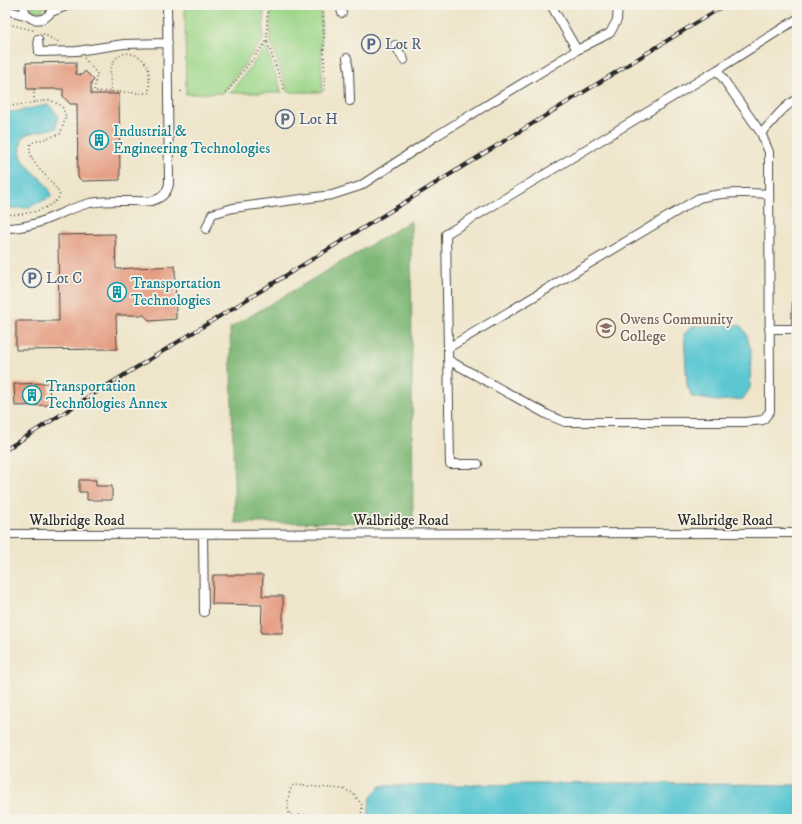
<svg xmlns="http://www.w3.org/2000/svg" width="802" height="824" viewBox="0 0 802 824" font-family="'IM FELL DW Pica',serif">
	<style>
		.green { fill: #9dd78a; stroke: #64815a }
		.forest { fill: #7eb876; stroke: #547250 }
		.water { fill: #5bc7d3; stroke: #43797f }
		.building { fill: #e49b80 }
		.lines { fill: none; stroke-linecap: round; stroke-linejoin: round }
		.minor-casing { stroke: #484743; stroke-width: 10 }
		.path { stroke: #484743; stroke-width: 1.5; stroke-dasharray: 1 3; stroke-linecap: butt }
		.minor { stroke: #fff; stroke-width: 8 }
		.rail-casing { stroke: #2b2b2b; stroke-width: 4 }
		.rail { stroke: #f7f3e8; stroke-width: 2.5; stroke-dasharray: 8; stroke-linecap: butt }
		.labels { text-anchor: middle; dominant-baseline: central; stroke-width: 3.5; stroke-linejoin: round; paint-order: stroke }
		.service-label { font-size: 15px; fill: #4e5e75; stroke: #f7f3e8; text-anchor: start }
		.culture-label { font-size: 15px; fill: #0d838f; stroke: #f7f3e8; text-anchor: start }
		.education-label { font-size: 15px; fill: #785e54; stroke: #f7f3e8; text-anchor: start }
		.street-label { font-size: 15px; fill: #2b2b2b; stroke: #f7f3e8 }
	</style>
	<rect width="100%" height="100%" fill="#f7f3e8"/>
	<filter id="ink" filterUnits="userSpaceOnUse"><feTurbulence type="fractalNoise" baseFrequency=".025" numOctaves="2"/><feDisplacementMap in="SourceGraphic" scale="8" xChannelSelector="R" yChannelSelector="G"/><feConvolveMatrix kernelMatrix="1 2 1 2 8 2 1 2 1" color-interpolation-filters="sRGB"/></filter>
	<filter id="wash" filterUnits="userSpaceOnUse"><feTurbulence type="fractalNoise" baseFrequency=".012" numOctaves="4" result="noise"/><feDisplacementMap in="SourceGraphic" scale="16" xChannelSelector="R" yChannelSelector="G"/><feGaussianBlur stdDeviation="0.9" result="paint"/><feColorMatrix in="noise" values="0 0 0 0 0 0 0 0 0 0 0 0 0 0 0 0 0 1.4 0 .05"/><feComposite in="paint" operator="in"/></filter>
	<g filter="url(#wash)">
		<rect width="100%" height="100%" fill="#eee5ca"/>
		<path class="green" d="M31,5H45L42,10L38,12L34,11Z
			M185,5H264L263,40L223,93L186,94Z
			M271,5H321L322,92H288L270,39Z
			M266,47L282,93H230Z"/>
		<path class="forest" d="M411,221L413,522L235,523L230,328Z"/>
		<path class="water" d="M49,105L58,115L56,128L27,134L22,139C21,144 20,151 21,155C26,171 50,180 51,197L27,208H5V112C21,113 34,106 49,105Z
			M740,325L745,331L751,350L750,388L743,399L716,401L692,397L687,385L684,334L692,326Z
			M624,783L797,785V819H368L370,799L380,786Z"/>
		<g id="blocks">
			<path class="building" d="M76,62V74L82,75L85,71L94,80L91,83V94H119L120,180L82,181L78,177L77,104H70L63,96V89H27L26,63Z
				M115,234L116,269L175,266L176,319L150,321L144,315H116L117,349L16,350V321H59L58,235Z
				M49,383L50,405L15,406L14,384Z
				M79,480H96V486H112V500H87V492H79Z
				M213,575H263L262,596H283V633H261L262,605L212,604Z"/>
		</g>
	</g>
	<g filter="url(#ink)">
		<use href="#blocks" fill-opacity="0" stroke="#484743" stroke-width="1"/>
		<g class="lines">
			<defs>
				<path id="minor" d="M24,5C24,25 51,24 53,5
					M340,5L342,13
					M551,5L577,50
					M5,10L28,16
					M51,12L69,5
					M38,39L39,52L77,51L124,44L168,43
					M395,45L404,60
					M347,58L349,71L350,101
					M717,70L797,19
					M761,133C776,120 778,110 797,99
					M5,228C41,228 58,211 90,203C110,199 132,202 152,201C161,198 167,194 169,184L167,5
					M206,229L212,214L233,208L332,195L360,186L436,136L577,50L610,33L617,20L618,5
					M769,329H797
					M796,329L797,294
					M448,348L699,198C722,192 745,192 769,194
					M448,360L548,415L565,422H745L763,420L770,411L769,152L761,133L717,70L446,234L450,464H478
					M5,534L797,533
					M203,534L204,612"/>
			</defs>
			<use href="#minor" class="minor-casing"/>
			<path class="path" d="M323,5L325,92
				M5,23L36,31
				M43,34L61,43
				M267,41V5
				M84,58L97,74L94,91L142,93H149C149,85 150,75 148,68C143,54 123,47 114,61C108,69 111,82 111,92
				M181,91L182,94
				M226,93L267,41L285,92
				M34,102V89
				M5,105L11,106L50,100L62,106L66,117L60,134L31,143C24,163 53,177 60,196C50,211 22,216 5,214
				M323,819L315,815H290C286,808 288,791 293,785L343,789L353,793L362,805L361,819"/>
			<use href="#minor" class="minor"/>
			<defs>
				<path id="rail" d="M5,450L95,393L725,5"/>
			</defs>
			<use href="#rail" class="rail-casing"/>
			<use href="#rail" class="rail"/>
		</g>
	</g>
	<defs>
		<symbol id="parking-ring" viewBox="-11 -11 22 22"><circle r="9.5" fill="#f7f3e8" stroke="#5c6f8a" stroke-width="1.5"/><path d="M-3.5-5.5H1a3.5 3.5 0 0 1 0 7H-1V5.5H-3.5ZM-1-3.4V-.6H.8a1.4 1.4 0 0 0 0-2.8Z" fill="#5c6f8a"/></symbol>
		<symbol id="building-ring" viewBox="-11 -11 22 22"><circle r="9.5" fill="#f7f3e8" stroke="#0f9aa8" stroke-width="1.5"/><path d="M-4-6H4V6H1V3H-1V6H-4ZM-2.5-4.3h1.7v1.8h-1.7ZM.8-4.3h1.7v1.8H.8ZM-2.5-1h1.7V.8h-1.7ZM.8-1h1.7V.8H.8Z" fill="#0f9aa8"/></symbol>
		<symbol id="university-ring" viewBox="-11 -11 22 22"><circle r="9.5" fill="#f7f3e8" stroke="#8d6e63" stroke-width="1.5"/><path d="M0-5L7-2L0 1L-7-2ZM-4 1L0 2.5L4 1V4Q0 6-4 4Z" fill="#8d6e63"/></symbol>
	</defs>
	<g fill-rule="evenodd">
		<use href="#parking-ring" x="360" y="33" width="22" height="22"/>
		<use href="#parking-ring" x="274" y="108" width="22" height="22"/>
		<use href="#building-ring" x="88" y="129" width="22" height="22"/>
		<use href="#parking-ring" x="21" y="267" width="22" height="22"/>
		<use href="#building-ring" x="106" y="281" width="22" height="22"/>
		<use href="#university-ring" x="595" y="317" width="22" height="22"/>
		<use href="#building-ring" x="21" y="384" width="22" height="22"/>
	</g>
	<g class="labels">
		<g class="service-label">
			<text x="385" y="44">Lot R</text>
			<text x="299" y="119">Lot H</text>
			<text x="46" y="278">Lot C</text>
		</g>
		<g class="culture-label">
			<text x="113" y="131">Industrial &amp;<tspan x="113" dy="17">Engineering Technologies</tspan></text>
			<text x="131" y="283">Transportation<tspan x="131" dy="17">Technologies</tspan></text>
			<text x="46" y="386">Transportation<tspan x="46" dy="17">Technologies Annex</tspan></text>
		</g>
		<g class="education-label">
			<text x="620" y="319">Owens Community<tspan x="620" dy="17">College</tspan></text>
		</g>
		<g class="street-label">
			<text x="77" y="520">Walbridge Road</text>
			<text x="401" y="520">Walbridge Road</text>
			<text x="725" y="520">Walbridge Road</text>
		</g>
	</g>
	<rect width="802" height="824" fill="none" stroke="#f7f3e8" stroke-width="20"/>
</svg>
